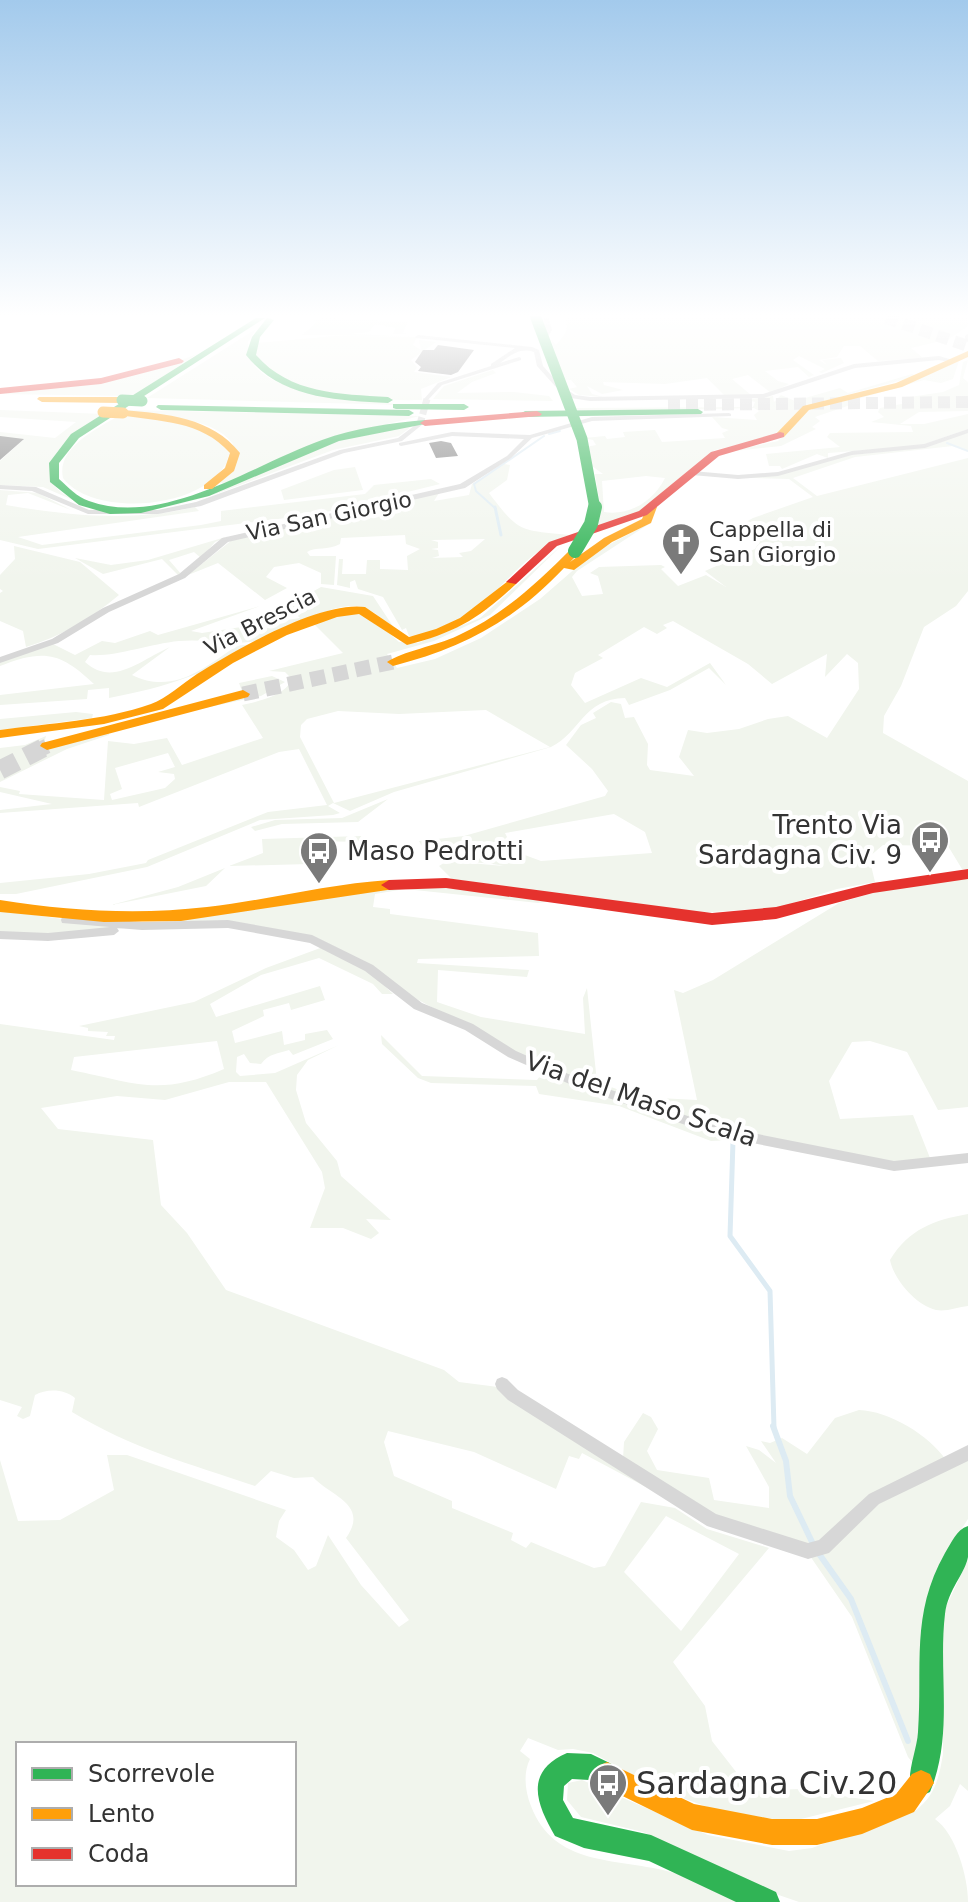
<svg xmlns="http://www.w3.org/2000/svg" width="968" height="1902" viewBox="0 0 968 1902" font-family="'DejaVu Sans',sans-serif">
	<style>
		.green { fill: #f1f5ed; fill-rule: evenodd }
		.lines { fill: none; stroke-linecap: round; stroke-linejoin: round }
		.stream-far3 { stroke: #ddebf3; stroke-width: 2 }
		.stream-far2 { stroke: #ddebf3; stroke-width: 3 }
		.stream-far1 { stroke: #ddebf3; stroke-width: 5 }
		.stream { stroke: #ddebf3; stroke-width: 6 }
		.building { fill: #818181 }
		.street-tunnel { stroke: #d6d6d6; stroke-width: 7; stroke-dasharray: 7 3; stroke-linecap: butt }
		.highway-tunnel-far2 { stroke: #d6d6d6; stroke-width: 12; stroke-dasharray: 12 6; stroke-linecap: butt }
		.highway-tunnel-far1 { stroke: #d6d6d6; stroke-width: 15; stroke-dasharray: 15 8; stroke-linecap: butt }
		.highway-tunnel { stroke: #d6d6d6; stroke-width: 19; stroke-dasharray: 19 10; stroke-linecap: butt }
		.street { fill: #d7d7d7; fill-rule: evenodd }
		.fast { fill: #30b455; fill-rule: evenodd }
		.slow { fill: #ff9f0a; fill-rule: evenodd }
		.jam { fill: #e5322d; fill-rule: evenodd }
		.fast-bridge-far1 { stroke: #30b455; stroke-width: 11 }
		.fast-bridge { stroke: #30b455; stroke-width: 14 }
		.slow-bridge { stroke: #ff9f0a; stroke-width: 11 }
		.labels { text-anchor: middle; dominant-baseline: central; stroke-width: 8; stroke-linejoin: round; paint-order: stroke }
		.far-street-label { font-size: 22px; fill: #333; stroke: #fff }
		.far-poi-label { font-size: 22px; fill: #333; stroke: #fff; text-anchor: start }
		.poi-label { font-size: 26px; fill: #333; stroke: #fff; text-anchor: end }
		.street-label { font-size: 26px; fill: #333; stroke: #fff }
		.near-poi-label { font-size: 32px; fill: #333; stroke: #fff; text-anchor: start }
	</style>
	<rect width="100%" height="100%" fill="#fff"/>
	<path class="green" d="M323,318L408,322L403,333L408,334H393L395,328L375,324L369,332L349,334L402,336L302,335L317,322L312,321Z
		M565,318H968V326L949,339L911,348L923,358L878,361L860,346H844L837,357L819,360L827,365L822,360L841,358L844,363L822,373L819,372L825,369L799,356L793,360L814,375L809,377L798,367L765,371L778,381L789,384L771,393L748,375L732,379L751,395L726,397L707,378L665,384L603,382L604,385L623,390L602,394L587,386L592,394L604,397L579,395L569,389L577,387L571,380H564L551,339L556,345C564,336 570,330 565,318Z
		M256,329L248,342L249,357C269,399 361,397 400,405L147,398Z
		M335,336L417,337L413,345L421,350L419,340L436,342L411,360L417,367L414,372L451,377L421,389L422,400C381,401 303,398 268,372C262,368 258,358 255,351L257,343Z
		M197,354L134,396L0,394C65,387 136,379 197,354Z
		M968,360L963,378L968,382V411L919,412L900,424H924L968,414V429L919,446L828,453V458L817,454L782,469L780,466H769L766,454L840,447L827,437L830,433L913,432L911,426L871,422L884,417L878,412L880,408L912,402L910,397L943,392L959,385L963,362Z
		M959,361L953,379L941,383L924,380L854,400L856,403L815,417L820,421L812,427L816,429L781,446L725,452L778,441L809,410L894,388Z
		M493,370L496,373L472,382L457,393L514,392L549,396L553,401L433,399L444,386Z
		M912,374L917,376L802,407L775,436L715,450L638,512L595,528L600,505L595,474H603L592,466L586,447L596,445L593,440L584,438L605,436L607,439L625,437L623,432L655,430L662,442L725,438L722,433L729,430L722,428L712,417L757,420L754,415L759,411L754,408L575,412L574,408L753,407L755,402L747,400L773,396L774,402L781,395L795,401L840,388L848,393ZM646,476L665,478C653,502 629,516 604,512L602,481Z
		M0,410L105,414C87,426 65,438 54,457C46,472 50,485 64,494C146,546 254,470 331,442C358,432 386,428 415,424L399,436L333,450L216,494L164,508L96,510L43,487L0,485V461L23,440L0,438V432L55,438L76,422L0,417Z
		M128,410L420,416L371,428L226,484L219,482L233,444C212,415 157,417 125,412Z
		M120,415C159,419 203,422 230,451C221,508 95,521 63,478C56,447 99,428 120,415Z
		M968,432V451L953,446L855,457L793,478L817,496L968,458V591L956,606L924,627L901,686L884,716L883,733L968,781V869H962L948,846L883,845L869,857L875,882L837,889L780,907L699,913L452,879L439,866L447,861L504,866C481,860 429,865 419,841L464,836L605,796L608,791L592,769L566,745L581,725L596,718L593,713L611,702L621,704L625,718L634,717L648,744L647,765L650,770L694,776L679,757L688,730L707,733L739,729L768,719L788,716L827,738L859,689L858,663L847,654L825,677L827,654L772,684L748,664L673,621L663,625L667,628L657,634L644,627L598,655L603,658L575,673L571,685L585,703L641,678L667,687L710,663L726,685L709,668L670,690L629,705L625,698C583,699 581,732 551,747L394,792L350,811L333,803L328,806L340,813L333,815L260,820L147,867L16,894H0V883L89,874L146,863L148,860L268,812L327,805L299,749L279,752L139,807L138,803L0,813V810L52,804L0,792V787L20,791L19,794L104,800L108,741L134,744L167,738L182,765L263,738L242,705C259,701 285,696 292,679L285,672L269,671L343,653L313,623L318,620L357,612L373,619L399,642L418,643L480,618L562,545L490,615L434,641L387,654L397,668L435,659L481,638L540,599L593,553L652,522L577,571L572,577L582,596L603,594L598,576L590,573L599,567L661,565L665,567L661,569L678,586L706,575L726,587L705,571L755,549L759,542L734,537L730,539L724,534L753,518L813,497L789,479L718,477H764L851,455L927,447ZM486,710L550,747L334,803L300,737L301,725L307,719L338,711L399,714ZM168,753L175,767L158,772L174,774L175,779L165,788L112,800L110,794L122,789L115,768ZM614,814L645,832L652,853L541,861L514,851L505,833Z
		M504,464L510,465L507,480L489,493C519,533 520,530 569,535C508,555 482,637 409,636L406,628L402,630L383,597L358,589L355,580L350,582V588L337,585L339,559H343L342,574H366L367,560H380V569L408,570L407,556L420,549L406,544L405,535L341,538L340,544C328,551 316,546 307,552L310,556H336L334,585L321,584V573L299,563L274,567L266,577L287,588L265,600L218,563L188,575L232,540L439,493L434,501L469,495L472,484ZM485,539L471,551L459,553L463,557L432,558L439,556L438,550L431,549L438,548V542L431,540Z
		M355,467L363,490L284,500L281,490L334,470Z
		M431,479L440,484L318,514L38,549L0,540V490L38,493L71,510L28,493L8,495L6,505C71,516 131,522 195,507L199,511L18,537L42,545L201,525L221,521V511L365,494L374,485Z
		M229,536L215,542L201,558L194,552L169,560L182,575L179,576L162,559L103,574L75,558L111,565L148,560Z
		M14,546L80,562L119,595C91,618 63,636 26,647L23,631L0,621V593L3,591L0,589V575L15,559Z
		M321,587L373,596L396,631C384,621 372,607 355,606C325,605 303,626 276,636C243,649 212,638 179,641C149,644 115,657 90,655L85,662C112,687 139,661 170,647L132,675C171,694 201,671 232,649L224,647L264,643C206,672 173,686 109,698V688L88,690L87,699L0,705V695L94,684C60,652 44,649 0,666V662L53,644L75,655L102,641L115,643L150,631L158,635L260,606L191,631L202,633L300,618L287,606Z
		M272,676L285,682L261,696L163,717L244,697L239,683Z
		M76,712L93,714L92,718L0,730V719Z
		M109,730V735L67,749L0,782V748L25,745L46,736L44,743Z
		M388,799L358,822L282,824L255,831L251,827L275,820L342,818Z
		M361,836L363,842L314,841V845L332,848L334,853L309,864L229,866L263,853L262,839Z
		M225,868L206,886L111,905L178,887Z
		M968,878V1107L938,1110L907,1052L870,1041L852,1042L829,1081L840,1119L913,1115L930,1158L897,1162L735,1133L590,1084L513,1051L398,989L364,961L317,938L237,922L137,921L328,893L440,887L553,901L538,903L405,889L375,894L373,907L390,909V914L538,933L539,956L418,959L417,963L529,970L527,977L438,970L437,1002L481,1017L585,1034L583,998L587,988L597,1082L639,1097L697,1100L674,990L683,993L713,980L839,903L876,892Z
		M0,910L124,928L74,934L0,933Z
		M323,947L372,974L393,994H382L373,984L319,958L261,975L210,1004L216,1017L320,986L325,1000L291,1010L289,1003L263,1010L264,1016L232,1031L235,1043L282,1031L284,1045L305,1040V1034L327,1030L333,1039L293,1055L289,1050C278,1054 269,1053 261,1064L250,1063L244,1054L237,1057L236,1072L240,1076L275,1073L339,1045L308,1060L297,1075L296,1090L306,1123L337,1161L341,1176L391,1220L366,1219L379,1233L371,1239L343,1228H310L325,1188L322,1172L266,1082H229L165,1100L117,1096L41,1108L58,1129L153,1140L161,1205L187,1233L226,1290L444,1370L459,1382L498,1387L659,1494L582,1453L579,1459L569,1456L556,1489L474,1452L388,1431L384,1442L394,1476L452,1501V1508L513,1533L511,1540L526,1548L531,1542L594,1568L605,1566L641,1502L675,1508L707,1529L769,1548L673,1662L705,1706L712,1741L751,1791L800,1789L874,1801L801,1819L780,1820L716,1810L660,1790L593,1753L573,1749L558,1750L528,1738L520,1751L530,1759C523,1773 525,1791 531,1806C554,1866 614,1858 667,1871C693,1878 717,1890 741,1902H0V1460L18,1521L60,1520L114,1490L107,1455H127L286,1510L279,1521L276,1537L294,1550L308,1570L316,1566L328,1535L361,1585L399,1627L409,1620L346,1538C370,1504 330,1496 313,1477L294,1478L271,1471L255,1486C190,1464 131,1448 72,1412L75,1398C65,1389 47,1388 35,1395L30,1416L23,1419L17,1416L22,1407L0,1400V1024L114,1040L115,1036H106L108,1032L88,1031V1028L79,1026L194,1002L266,968ZM217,1041L224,1069C159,1097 136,1083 71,1070L74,1057ZM666,1516L739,1554L681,1631L624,1572ZM18,1744H294V1884H18Z
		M381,1035L422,1076L537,1080L544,1071L732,1140L711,1141L619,1106L539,1094L536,1086L431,1083L418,1078L382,1044Z
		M968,1214V1306C958,1307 946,1312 936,1310C916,1305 894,1280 890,1260C909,1229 934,1220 968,1214Z
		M859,1410C889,1411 929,1435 946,1460L820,1541L806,1545L718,1520L623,1459L624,1442L643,1413L651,1417L658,1429L647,1451L657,1470L709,1478L714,1500L769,1508V1487L746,1446L759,1450L776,1463L761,1441L770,1443L782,1438L807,1454L835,1418Z
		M968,1457V1519L941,1560L928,1596L918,1769L908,1757L852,1617L810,1556L874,1506Z
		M968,1560V1791L960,1784L950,1806L935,1819C956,1834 968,1877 968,1902H799L770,1892L643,1832L581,1817L567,1800L568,1783L582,1780L708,1835L789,1851L812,1848L915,1811C935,1796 939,1778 943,1754V1613Z"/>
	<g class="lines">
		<path class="stream-far3" d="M549,434L560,431
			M947,443L968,451
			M496,509L476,491L474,484L544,436"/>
		<path class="stream-far2" d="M495,507L501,535"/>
		<path class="stream-far1" d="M733,1141L730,1236L770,1291L774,1428"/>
		<path class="stream" d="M773,1426L786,1461L790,1496L813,1544
			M817,1551L851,1599L908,1741"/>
	</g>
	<path class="building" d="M438,345L474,350L458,372L451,375L418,371L421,367L415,362L423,350H434Z
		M0,436L24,439L0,460Z
		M441,441L451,443L458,456L436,458L429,443Z"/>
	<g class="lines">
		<path class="street-tunnel" d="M420,424L427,399"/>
		<path class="highway-tunnel-far2" d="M886,318L968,346
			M668,405L968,402"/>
		<path class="highway-tunnel-far1" d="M243,694L393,662
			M41,749L47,746"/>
		<path class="highway-tunnel" d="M0,770L45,747"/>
		<path class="street" d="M543,318H549L552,330L544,343L542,344L539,342L546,330Z
			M968,334V342L965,340V336Z
			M418,335L532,347L539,350L543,366L559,384L575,395L590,397L763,394L854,364L939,356L956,361L953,363L939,360L855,368L764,398L590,401L571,398L555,386L537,366L534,352C520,347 511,355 500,363L519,357L521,358V360L442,385L427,401L424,399L438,383L491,366V364L515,348L416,338L415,337Z
			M729,413L731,414V416L592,421L532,438L511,458L465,488L228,542L185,578L109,612L58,643L0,663V657L52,639L103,608L179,574L222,538L460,484L507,456L524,439L452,436L401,446L399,445V443L452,432L530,435L592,417Z
			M418,423L423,424L402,441L344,453L201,506L158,514H88L32,491L0,489V485L36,487L89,510H158L196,502L340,450L398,438Z
			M968,429V433L925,448L852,455L778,476L738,479L692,475L688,473L692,471L738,475L778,472L852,451L924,444Z
			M66,916L142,922L228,920L312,935L373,965L422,1003L473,1024L516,1051L582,1080L717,1126L894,1161L968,1153V1163L894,1171L717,1136L574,1086L508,1057L465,1030L414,1009L365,971L310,943L228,928L142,930L117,928L119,931L114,935L48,941L0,939V931L48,933L110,927L62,923L61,920L62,917Z
			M502,1377L507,1379L518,1390L716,1514L808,1543L819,1540L869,1494L968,1445V1461L879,1504L829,1553L808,1559L707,1526L508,1400L497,1389L495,1384L497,1379Z"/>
		<path class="fast" d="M256,318H265L79,438L59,463V479C68,487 77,497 89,501C163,528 254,464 322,440C355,428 390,423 425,420L430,423L339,441L209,496L141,513L110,514L79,505L50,482L49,463L71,434Z
			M267,318L274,320L260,337L256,355C290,394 340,394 388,397L393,400L388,403C336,400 281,399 246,355L252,337Z
			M393,404H464L469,407L464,410L396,409L393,408Z
			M158,405L409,410L414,413L409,416L161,410L156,407Z
			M698,409L703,412L701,414L525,417L520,414L525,411Z
			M968,1526C968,1535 968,1547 968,1557C965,1574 948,1589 945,1614C938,1673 954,1735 930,1792L921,1796L912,1792C905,1775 917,1751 918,1732C923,1666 910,1615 945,1553C952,1542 956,1530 968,1526Z
			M567,1753L591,1754L616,1766L620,1775L616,1784L607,1788L589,1780L572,1779L564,1786L563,1800L573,1818L651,1835L776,1892L780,1902H736L649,1861L584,1848L555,1836C537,1805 523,1772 567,1753Z"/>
		<path class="slow" d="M968,351V357L902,387L809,410L784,437L775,435L803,406L896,383Z
			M39,397H122L127,400L122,403L42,402L37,399Z
			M123,410C166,414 212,417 240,453L234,471L212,489H204V485L225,468L230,453C201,420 160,422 120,415V411Z
			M648,505L657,507L651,523L612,542L574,570L564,568C514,621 463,648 393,666L387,662C401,652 438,645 457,636C502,616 537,583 571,549L581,551L570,562L604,538L642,519Z
			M512,578L516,580V584C480,618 455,633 407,645L359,614L337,617L287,635L233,663L163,709L104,724L0,738V730C50,723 103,721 151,704C167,698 182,684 197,674C236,650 319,601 365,607L409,637L436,629L460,618Z
			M243,690L250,694L248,697L47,750L40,746L42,743Z
			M389,880L394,881L397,885L394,889L181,921L104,922L0,912V900C69,911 138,915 207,907C268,900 328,884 389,880Z
			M607,1762L694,1804L772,1819H817L862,1808L896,1794L912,1774L921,1770L930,1774L934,1783L914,1812L862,1834L817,1845H772L692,1830L598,1784L594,1775L598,1766Z"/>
		<path class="jam" d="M179,358L184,361L182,363L101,384L0,394V388L101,378Z
			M537,411L542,414L540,416L425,426L420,423L425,420Z
			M780,432L784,433V437L719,456L647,515L557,546L516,584L506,582L549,542L639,511L711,452Z
			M968,869V879L873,893L776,919L712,925L446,888L389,890L381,885L389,880L446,878L712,913L776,907L873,883Z"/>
		<path class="fast-bridge-far1" d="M536,318L582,439L595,509
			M122,400L142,401"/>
		<path class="fast-bridge" d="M575,551L591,524L595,507"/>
		<path class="slow-bridge" d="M103,412L123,413"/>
	</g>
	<linearGradient id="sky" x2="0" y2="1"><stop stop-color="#a3caec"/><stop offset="0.54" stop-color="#fff"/><stop offset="1" stop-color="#fff" stop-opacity="0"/></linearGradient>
	<rect width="968" height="584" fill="url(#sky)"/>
	<defs>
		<symbol id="church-pin" viewBox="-11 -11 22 30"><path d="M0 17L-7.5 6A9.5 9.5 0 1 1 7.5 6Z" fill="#7a7a7a" stroke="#fff"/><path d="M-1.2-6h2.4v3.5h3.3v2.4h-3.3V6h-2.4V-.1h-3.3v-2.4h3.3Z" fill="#fff"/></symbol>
		<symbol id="bus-pin" viewBox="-11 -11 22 30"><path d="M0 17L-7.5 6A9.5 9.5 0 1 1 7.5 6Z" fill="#7a7a7a" stroke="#fff"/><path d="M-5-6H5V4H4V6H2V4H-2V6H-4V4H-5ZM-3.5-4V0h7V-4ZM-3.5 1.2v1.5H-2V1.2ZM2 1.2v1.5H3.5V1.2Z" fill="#fff"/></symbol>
	</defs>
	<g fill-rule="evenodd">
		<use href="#church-pin" x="659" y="520" width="44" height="60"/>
		<use href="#bus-pin" x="908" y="818" width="44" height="60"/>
		<use href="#bus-pin" x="297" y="829" width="44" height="60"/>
		<use href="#bus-pin" x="586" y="1761" width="44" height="60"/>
	</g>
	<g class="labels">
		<g class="far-street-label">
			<text transform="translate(329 516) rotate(-12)">Via San Giorgio</text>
			<text transform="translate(260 622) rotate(-27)">Via Brescia</text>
		</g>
		<g class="far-poi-label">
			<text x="709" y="529">Cappella di<tspan x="709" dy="25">San Giorgio</tspan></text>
		</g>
		<g class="poi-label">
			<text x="902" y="825">Trento Via<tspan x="902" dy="30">Sardagna Civ. 9</tspan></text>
			<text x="347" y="851" text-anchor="start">Maso Pedrotti</text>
		</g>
		<g class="street-label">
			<text transform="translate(641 1099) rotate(19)">Via del Maso Scala</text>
		</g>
		<g class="near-poi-label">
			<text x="636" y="1783">Sardagna Civ.20</text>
		</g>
	</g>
	<rect x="16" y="1742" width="280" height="144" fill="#ffffff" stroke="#adadad" stroke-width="2"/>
	<rect x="32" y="1768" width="40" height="12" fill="#30b455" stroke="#adadad" stroke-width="2"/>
	<text x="88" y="1782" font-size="24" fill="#333333">Scorrevole</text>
	<rect x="32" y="1808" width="40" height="12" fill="#ff9f0a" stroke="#adadad" stroke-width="2"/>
	<text x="88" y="1822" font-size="24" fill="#333333">Lento</text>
	<rect x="32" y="1848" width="40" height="12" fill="#e5322d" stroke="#adadad" stroke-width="2"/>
	<text x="88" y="1862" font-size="24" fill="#333333">Coda</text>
</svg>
